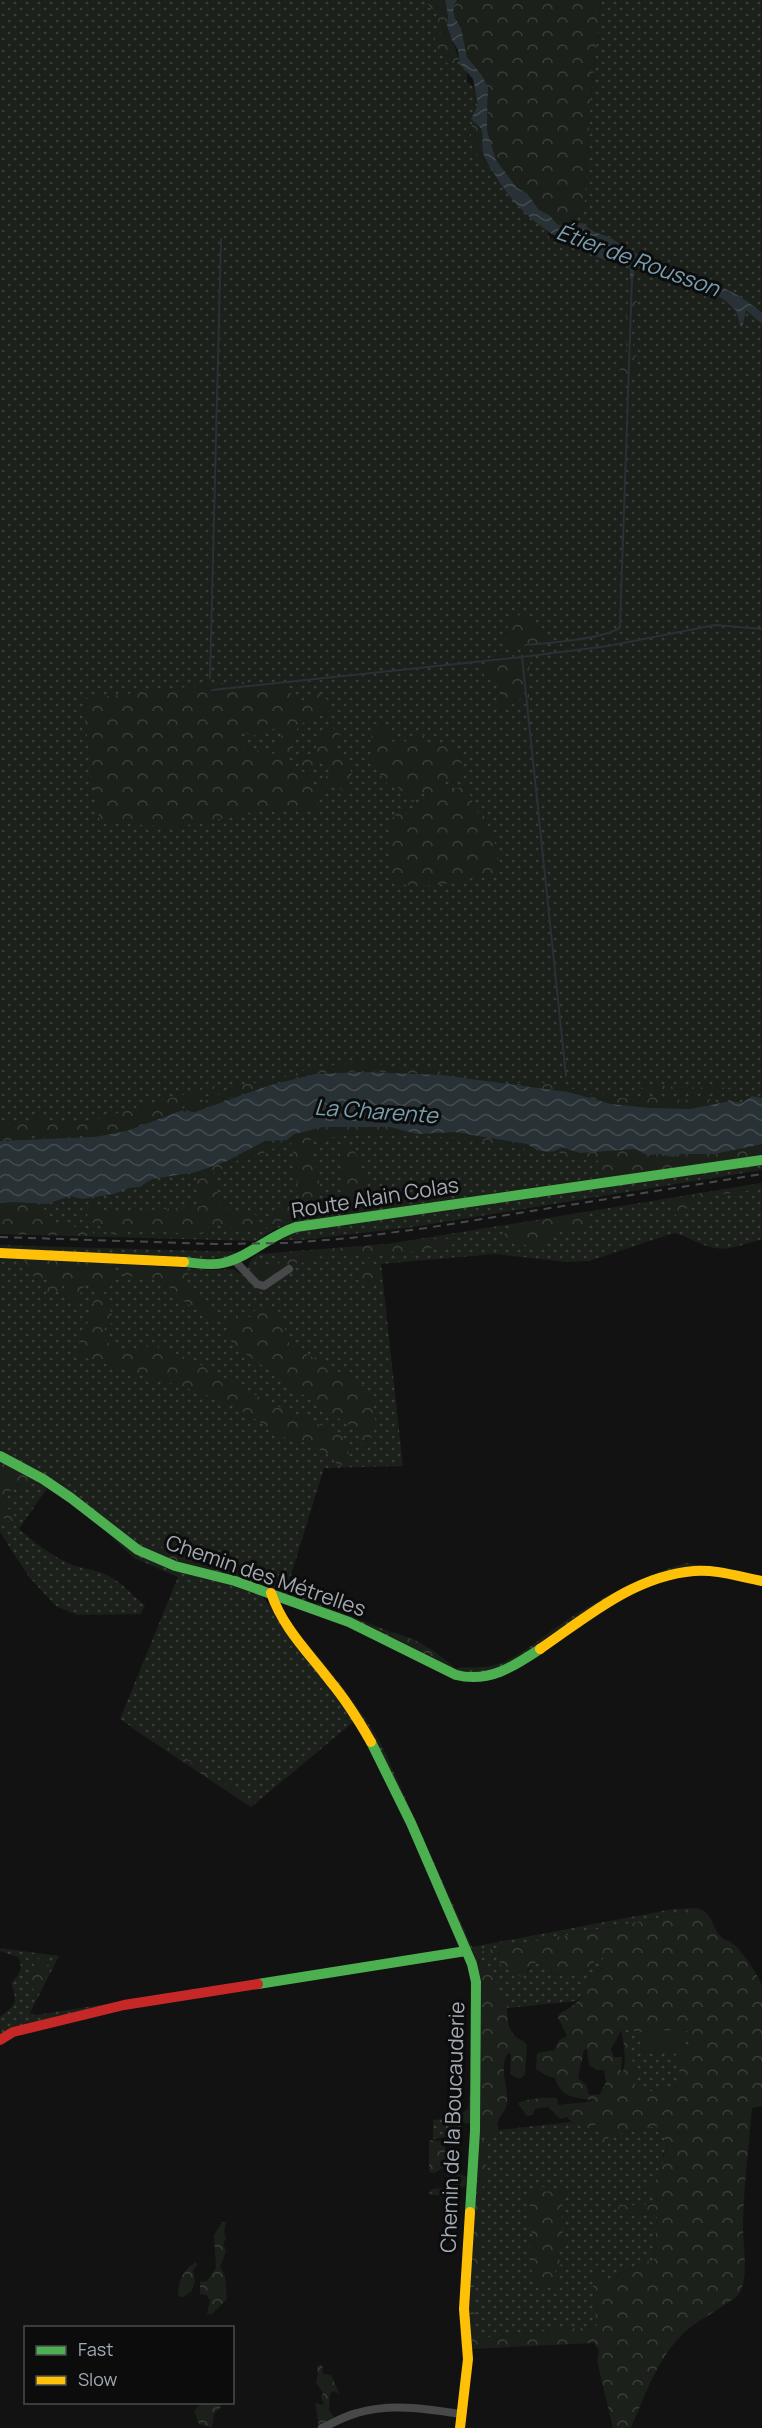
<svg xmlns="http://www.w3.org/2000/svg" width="762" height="2428" viewBox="0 0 762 2428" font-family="Manrope,sans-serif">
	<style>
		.grass { fill: url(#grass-dots) }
		.forest { fill: url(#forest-crowns); fill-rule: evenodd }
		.park { fill: #1b201a }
		.water { fill: url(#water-waves) }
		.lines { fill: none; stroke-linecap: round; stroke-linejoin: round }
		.stream { stroke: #283135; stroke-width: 2 }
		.street { stroke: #46484a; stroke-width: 8 }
		.fast { stroke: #4caf50; stroke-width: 10 }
		.slow { stroke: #ffc107; stroke-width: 10 }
		.jam { stroke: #c62828; stroke-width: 10 }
		.rail { stroke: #46484a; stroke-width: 2; stroke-dasharray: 8 6; stroke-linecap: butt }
		.labels { text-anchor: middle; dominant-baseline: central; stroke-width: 6; stroke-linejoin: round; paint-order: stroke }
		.street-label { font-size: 21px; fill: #a2aab3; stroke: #0c0c0d }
		.water-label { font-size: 22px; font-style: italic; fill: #799eae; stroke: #0c0c0d }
	</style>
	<defs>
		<pattern id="grass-dots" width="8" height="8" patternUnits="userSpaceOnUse" patternTransform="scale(1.5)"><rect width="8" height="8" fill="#1b201a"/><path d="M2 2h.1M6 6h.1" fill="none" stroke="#393e39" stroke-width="1.8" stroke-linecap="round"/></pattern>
		<pattern id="forest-crowns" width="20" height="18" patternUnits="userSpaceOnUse" patternTransform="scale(1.5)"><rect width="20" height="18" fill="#1b201a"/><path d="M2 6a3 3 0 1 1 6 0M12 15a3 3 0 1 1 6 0" fill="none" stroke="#393e39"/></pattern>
		<pattern id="water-waves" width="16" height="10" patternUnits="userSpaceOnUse" patternTransform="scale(1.5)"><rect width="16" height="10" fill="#283135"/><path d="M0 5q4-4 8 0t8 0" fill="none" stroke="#444c50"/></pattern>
	</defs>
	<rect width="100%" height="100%" fill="#121212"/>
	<path class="grass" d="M0,0H432L428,5L438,12V21L452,65L459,59L467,72V82C486,94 476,112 471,130L490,167V180L499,182L519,205L544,220L550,239L559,237L564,225L584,208L591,96L601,0H762V1154L292,1223L275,1229L256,1241L0,1234Z
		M762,1165V1170L413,1227L301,1240H273L292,1231Z
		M762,1183V1239C748,1243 729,1251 715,1248C701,1246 688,1236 674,1233L589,1261L567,1262L494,1254L381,1264L403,1466L324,1468L287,1588L292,1593L391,1632L388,1633L405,1645L212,1571L159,1556L133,1542L0,1450V1257L213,1270L233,1269L245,1277L250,1261L258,1254L388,1244Z
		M0,1245L240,1252L225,1258L198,1260L0,1249Z
		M0,1459L48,1487L19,1529C36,1543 52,1557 73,1565C85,1569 98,1570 109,1576C123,1583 132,1596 145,1605L141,1614L77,1615L56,1606L29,1577L0,1532Z
		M108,1534L136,1553L225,1581L262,1596L357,1719L251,1807L120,1719L178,1577L134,1558Z
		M686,1563L725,1569L670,1570L519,1661L488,1674L460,1673L452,1669C468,1665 485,1670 501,1663C526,1653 545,1634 567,1620C604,1596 644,1575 686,1563Z
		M278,1608C316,1656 353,1693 383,1748L472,1947L673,1909L695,1908L685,1913L477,1952L474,1955L379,1749Z
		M0,1948L59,1956L30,2013L36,2015L131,2000L0,2037V2017C16,2004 18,2003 11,1983C19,1975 24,1968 18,1957L0,1951Z
		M497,1953L527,1972L532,1964L545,1959L553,1974C568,1979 591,1975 596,1957L603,1956C606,1976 587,1974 583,1996L576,2001L507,2008L506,2003L493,1992L488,1966L477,1969L482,1954Z
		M621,2029L640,2032L683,2030L690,2032V2047L685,2050L678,2087L647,2092L632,2086Z
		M443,2119L452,2128L455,2119L462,2121L461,2135L433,2139V2120Z
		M570,2122L592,2129L598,2122L601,2132L594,2142H601L609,2136L656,2126L662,2133L668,2147L663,2154V2170L658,2181L656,2204L628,2206L621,2204V2215L655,2214L657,2217L653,2267H649L640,2259V2268C626,2268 619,2271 612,2284L601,2281L595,2275C592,2291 596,2308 597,2326L472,2339L468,2323L477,2129L491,2136L498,2130Z"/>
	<path class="forest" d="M432,0H445L448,16L447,26L459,59L452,65L447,63L435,44V38L441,35L438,27V12L432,10L428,4Z
		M457,0H601L591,96L584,208L564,225L558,226L549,215L539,210L527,193L517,188L496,161L487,130L488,96L481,74L467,57L461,28L455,18L453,7Z
		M473,121L482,130L483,152L499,182L490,180V167C472,157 468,141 473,121Z
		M630,279H633C643,293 633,312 632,327C632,339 633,350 638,361L631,381L627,380L617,367L627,351L625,333Z
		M521,614L531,620L535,629L546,633L550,640L546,645C529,649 510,654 504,634L511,620Z
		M528,654L531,659L529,671V700L522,689L519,702L504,707L496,706L502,691L495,681L484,676V665L490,657Z
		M241,681L253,686L279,682L301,703L306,697L316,691L329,701L331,705L327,714L307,719L297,729L292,753L282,755C275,747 278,742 283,733L277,727L257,737L252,733L237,734L238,739L245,748L276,754L311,777L317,792L318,808L246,813L202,823L171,827L100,822L91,772L83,699Z
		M376,723L390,733L391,741L395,742L400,738L406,742C412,734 415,733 425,735L428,747L432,743C443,741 451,747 460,754L462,762L460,766L464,768V774L458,778L444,780L443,790C453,792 458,786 467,786L476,812L483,814C489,827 510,868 490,876C485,878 482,878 477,876C457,884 412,891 393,881C391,868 386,832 391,821C394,815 400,811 406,808V816L412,818L427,791L416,795L414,802L407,800L406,792L401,791L397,786L392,787C375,779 365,739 376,723Z
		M331,726L340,735L342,741L334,749L337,757L347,760L352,774L347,798L343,797V792L339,786L328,783L320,792L318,789L324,778L330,773L331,765L321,763L305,770L299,766L298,759L308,754H315L320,731Z
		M368,1062L409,1070L435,1067L441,1072V1075C399,1073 356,1068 315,1074C275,1080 233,1096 195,1112H189L186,1109L240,1085L275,1080L314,1067Z
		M532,1081L574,1089L589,1095L596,1093L639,1101L653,1097L670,1100L714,1099L719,1103L690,1109L649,1108L611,1104L568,1092L517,1085L518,1083Z
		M649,1084L682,1088L721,1087L732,1090L660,1092L638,1090Z
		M214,1086L219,1088C209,1094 183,1103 178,1112L127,1131L95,1137L74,1135L68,1138L51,1139L32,1135L22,1140L0,1141V1124H29L38,1115L52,1123L79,1124Z
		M323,1127H390L417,1134L414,1137L410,1134L407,1136L396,1133L388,1136L371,1133L310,1140L319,1181L318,1216C310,1227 292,1224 280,1221L273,1227L268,1228L264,1226L277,1215L279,1208L291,1203H298L301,1194L297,1184L292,1144L287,1140L294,1134Z
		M455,1132L527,1144L533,1148L527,1153L524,1148H503L474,1138L430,1137L427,1133Z
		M284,1140C273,1152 255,1156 240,1160C232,1162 224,1169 214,1172L213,1177L220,1203L233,1215L245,1210L256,1215L260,1225L255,1232L209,1224L206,1232L192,1235L138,1227L124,1234L114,1235L87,1219L88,1206L95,1201L103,1210L138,1211L203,1206L196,1186V1172L227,1161L265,1141Z
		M754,1144H762V1157L689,1167H675L672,1171L609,1179L598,1178L599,1161L567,1157L557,1151L562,1147L580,1153L635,1149L647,1155L660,1154L672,1162L673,1157L681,1154H714Z
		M345,1145C350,1147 353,1149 356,1154C359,1159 373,1207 373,1211L357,1214C339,1200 346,1174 340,1154Z
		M762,1183V1189L709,1196L670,1218L674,1200L683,1196Z
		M14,1202C37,1203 43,1202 55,1224L91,1229L94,1234L90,1236L0,1234V1203Z
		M582,1212L593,1219L581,1230L554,1233L541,1249L501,1239L510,1226Z
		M420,1239H456V1244L403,1253L383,1254L372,1258L347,1253L317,1257L305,1264L300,1261L264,1286L245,1277L249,1270L276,1265L298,1251L388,1244Z
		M25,1259L107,1263L112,1266L113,1280L105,1282L104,1298L108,1301L111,1313L116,1321L105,1326L104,1339C116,1350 130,1357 144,1346L160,1350L156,1340L158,1335L172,1352L192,1360L266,1401L325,1427L346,1439L350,1460L349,1466L338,1465L326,1453L309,1443L291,1441L235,1407L199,1392L77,1355L82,1330L92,1317L95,1287L93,1282L85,1285L74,1304L66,1293L64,1285L53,1294L46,1292L49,1279L33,1276L22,1269Z
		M122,1264L180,1268L189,1274L185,1284L215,1312L229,1322L238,1316L250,1317L257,1308L278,1311L286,1320L284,1337L293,1347L365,1386C374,1403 384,1434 363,1445L356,1429L323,1409L232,1344L227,1326L187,1304L161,1279L124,1276L117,1266Z
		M377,1265L381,1284L378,1286L357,1280L353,1272Z
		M0,1459L48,1487L46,1490L33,1483L7,1492L4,1502L6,1508L16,1512L12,1519L19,1528L0,1516Z
		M158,1544C174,1556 181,1559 201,1557L212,1565L232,1573L212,1571L159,1556L155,1554Z
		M391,1632C419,1639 432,1649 454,1667L452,1669L422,1657L387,1633Z
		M129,1726L143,1731L251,1801H257L251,1807Z
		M695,1908C713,1911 711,1926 721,1937C725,1941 729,1940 733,1944C742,1950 759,1976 762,1986V2106L752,2108C749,2146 744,2184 743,2222C742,2241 750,2277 739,2294C735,2300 696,2322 687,2330C658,2356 646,2393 631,2428H613L597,2361L599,2350L594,2343L472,2349L469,2296L473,2200L477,2198C478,2177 473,2161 480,2141H484L488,2150L482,2191L479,2246L482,2256L474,2277L475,2319L478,2338L597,2326C596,2313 590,2283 595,2275L592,2268L602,2263L601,2281L612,2284C619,2272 626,2268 640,2267V2259L648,2257L649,2267H653L657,2217L654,2214L620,2215L618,2209L620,2204L628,2206L656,2204L657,2195L649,2191L647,2184L658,2181C664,2169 660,2157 668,2147L662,2133L656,2126L609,2136L604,2147L601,2142H594V2136L601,2132L598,2122L592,2129C583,2126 572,2125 567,2117L560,2119L548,2107L535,2109L533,2115L526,2116C524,2110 520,2108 518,2103C529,2098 545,2097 557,2098L558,2105L594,2101C577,2096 561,2100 555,2078L547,2076L536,2069L537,2053L554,2050L559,2040L567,2036L558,2018L559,2014L574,2005L583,1996L585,1983L602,1969L603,1956L596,1957C591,1975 568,1979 553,1974L545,1959L532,1964L522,1977L512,1972L509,1968L501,1966L499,1961L500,1953L482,1954L477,1966L474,1955L477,1952L685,1913ZM622,2029L640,2032L683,2030L689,2032L690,2047L674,2056L680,2066L678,2087L647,2092L634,2087L636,2080L629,2035H625C621,2047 628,2056 623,2071H621L622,2057H614L611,2049ZM587,2049L589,2065L597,2070H604L606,2082L600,2094L589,2095L586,2085L578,2078L584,2050Z
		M43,1956L49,1966C48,1976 43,1983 36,1991L30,1987L26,1978L37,1960Z
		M480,1966H488C491,1974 495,1979 498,1987L494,1992L506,2003C509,2015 505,2026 515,2036C520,2041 523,2039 527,2045L525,2075L519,2079L510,2074L511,2055L508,2053C498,2068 509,2086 507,2104C505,2115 496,2115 498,2130L491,2136L479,2133L473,2121L467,2124L455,2119L452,2129L443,2121V2115L461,2114L468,2109L472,2079L477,1969Z
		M429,2140L442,2141L448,2157L443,2168L434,2173L429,2172Z
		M457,2173L467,2177L465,2186L446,2196L428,2194L432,2189L447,2188L450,2182L446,2174Z
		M544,2186L546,2192L560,2190L564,2192L561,2199L563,2248L558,2252L559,2260L564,2263L558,2266L554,2274L558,2277L557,2286H540L532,2275L530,2244L536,2237L530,2230V2192L538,2191Z
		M222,2222H226L224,2233L226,2238L223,2244L226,2251L220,2267L225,2276L227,2299L212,2314H207L210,2300L206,2295L200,2294V2282L207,2281L216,2268L214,2235Z
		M196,2262L197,2266L193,2270L195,2282L191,2292L183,2297L178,2296C178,2282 183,2269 196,2262Z
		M322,2364L323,2374L331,2375L340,2395L334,2391L330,2394L329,2410L335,2419L319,2427L315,2403L324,2405L321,2397L323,2393L316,2382L318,2375L317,2366Z
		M202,2402L221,2403V2407L214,2414L212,2428L199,2424L194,2411Z"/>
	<path class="park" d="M683,2030L685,2050L641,2053L640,2032Z"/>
	<path class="water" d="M445,0H457L453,7L455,18L461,28L467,57L481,74L488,87L487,130L496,160L517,188L527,193L539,210L549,215L558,225L583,223C591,234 604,233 614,240C660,273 716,272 762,313V324L746,310L742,328C738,323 739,316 736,311C718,287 667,275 639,265L635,267L633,279H630V270L628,264C620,262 612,262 605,260C555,241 517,216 491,168C488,163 484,157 483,152C481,145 484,135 481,129C479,126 474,122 471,119L478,105L473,79L460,64L458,50L452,40L447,26L448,16Z
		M364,1072L441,1075L568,1092L611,1104L649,1108L690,1109L731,1101L742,1103L752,1096L762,1098V1144L714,1154H681L673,1157L660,1154L647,1155L635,1149L580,1153L562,1147C551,1156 537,1151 527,1144L455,1132L417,1134L390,1127H323L294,1134L287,1140L265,1141L227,1161L196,1172L152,1179L139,1187L129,1188L113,1194L82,1199L70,1196L47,1204L14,1202L0,1203V1141L95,1137L127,1131L183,1110L184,1112L186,1111V1109L189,1112H195L271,1085L315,1074Z"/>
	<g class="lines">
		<path class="stream" d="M525,645C542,644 611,638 620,627L632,278
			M522,656L566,1076
			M210,678L221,239
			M212,690L522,657L608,646L715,625L762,629"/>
		<path class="street" d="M234,1260L257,1284L264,1286L289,1269
			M322,2428C333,2423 345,2416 357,2413C391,2403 427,2409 461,2414"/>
		<path class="fast" d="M184,1262C196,1263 211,1266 223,1263C249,1257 270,1235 296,1227L762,1160
			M0,1456L43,1479L71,1498L138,1550L175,1566L235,1581L349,1622L456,1675C489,1683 513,1667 540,1649
			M371,1742L411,1823L472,1964L476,1982L475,2131L470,2212
			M258,1984L466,1951"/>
		<path class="slow" d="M0,1253L184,1262
			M271,1593C283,1628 308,1652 330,1681C346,1700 359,1721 371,1742
			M540,1649C587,1617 634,1576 694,1571C716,1569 740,1577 762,1581
			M460,2428L468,2359L464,2309L470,2212"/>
		<path class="jam" d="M0,2040L13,2032L124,2005L258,1984"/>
		<path class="rail" d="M0,1237L215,1244L288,1243L351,1238L426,1228L762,1174"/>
	</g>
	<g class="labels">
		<g class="street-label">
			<text transform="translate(375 1197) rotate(-9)">Route Alain Colas</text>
			<text transform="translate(266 1575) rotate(19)">Chemin des Métrelles</text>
			<text transform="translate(452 2127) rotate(-88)">Chemin de la Boucauderie</text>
		</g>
		<g class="water-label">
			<text transform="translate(638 260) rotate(20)">Étier de Rousson</text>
			<text transform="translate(376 1111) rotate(4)">La Charente</text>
		</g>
	</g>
	<rect x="24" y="2326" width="210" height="78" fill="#0c0c0d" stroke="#484b4f" stroke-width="1.5"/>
	<rect x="36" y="2346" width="30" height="9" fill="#4caf50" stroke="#484b4f" stroke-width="1.5"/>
	<text x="78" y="2356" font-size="18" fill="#a2aab3">Fast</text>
	<rect x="36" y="2376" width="30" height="9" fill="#ffc107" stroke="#484b4f" stroke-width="1.5"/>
	<text x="78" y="2386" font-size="18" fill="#a2aab3">Slow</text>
</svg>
